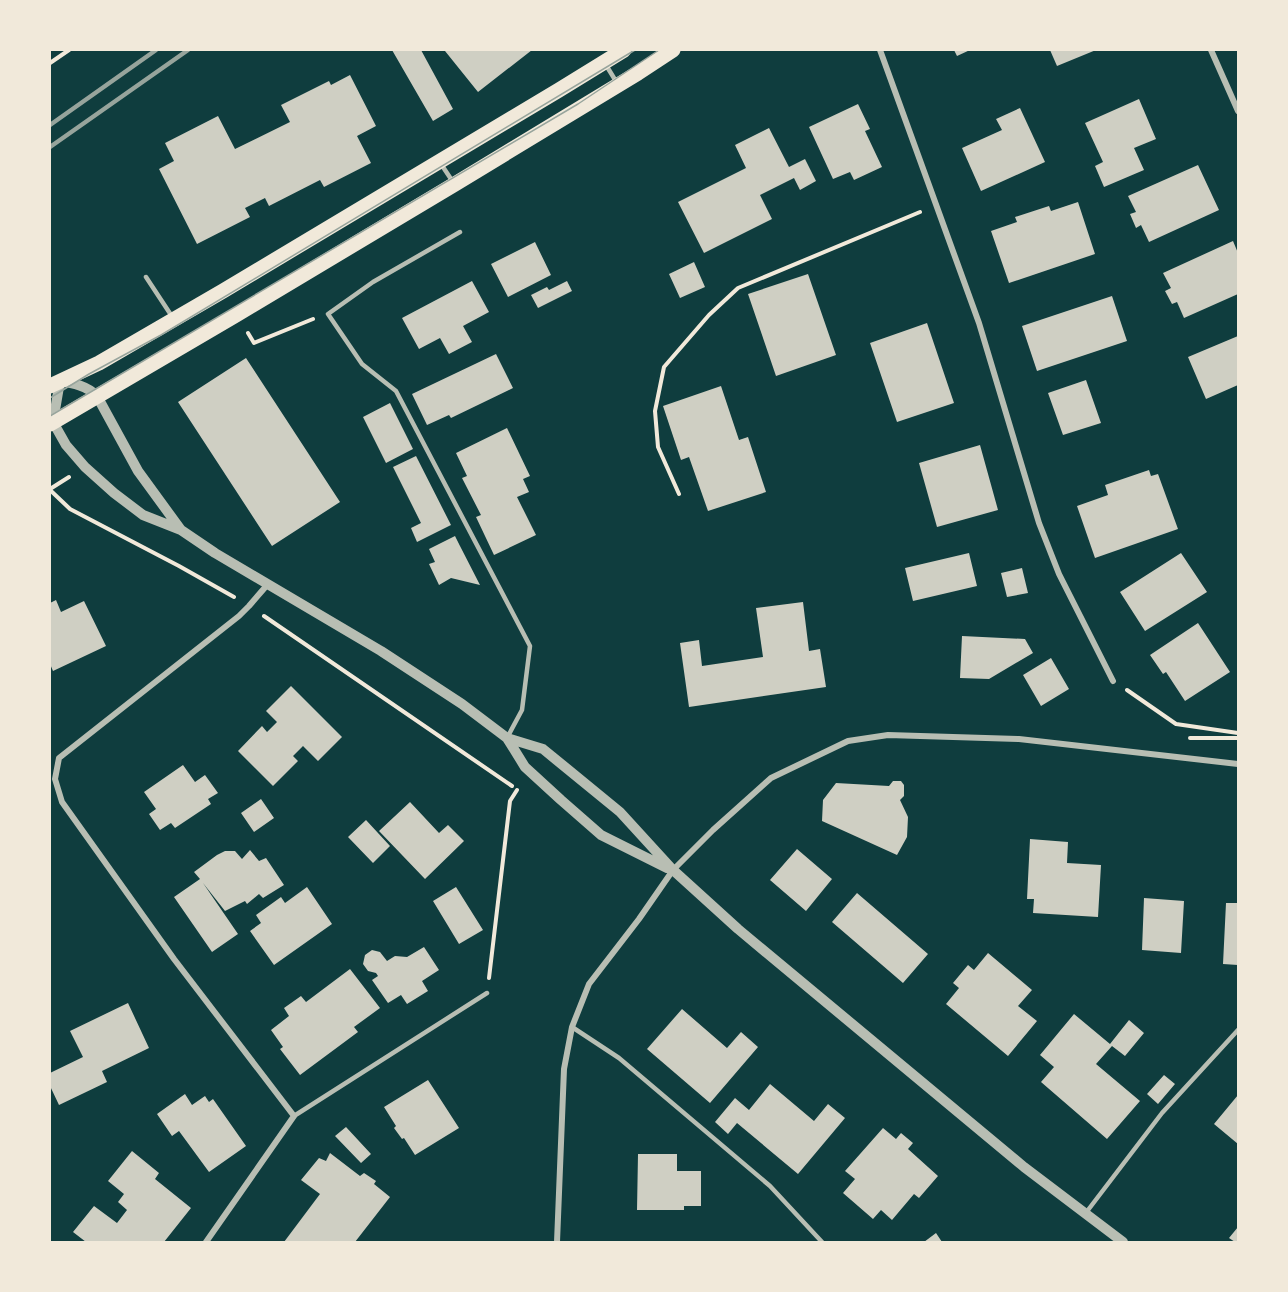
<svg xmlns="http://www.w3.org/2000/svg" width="1288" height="1292" viewBox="0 0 1288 1292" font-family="'Noto Sans',sans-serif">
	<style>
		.building { fill: #cfcfc3 }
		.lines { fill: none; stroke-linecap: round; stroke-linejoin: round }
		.path { stroke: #f1e9da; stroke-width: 4 }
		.service { stroke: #b8beb3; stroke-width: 4.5 }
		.minor { stroke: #b8beb3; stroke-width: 6 }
		.tertiary { stroke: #b8beb3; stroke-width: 10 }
		.primary { stroke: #f1e9da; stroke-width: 15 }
		.tram { stroke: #97a49c; stroke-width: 1.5 }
		.rail { stroke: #97a49c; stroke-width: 4.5 }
	</style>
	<rect width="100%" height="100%" fill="#0f3d3e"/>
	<path class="building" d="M392,50H421L453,109L433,121Z
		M447,50H532L478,92L445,51Z
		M954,50H970L957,56Z
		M1050,50H1096L1057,66Z
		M350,75L376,126L357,136L371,163L324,187L320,180L269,206L265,198L245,208L250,217L197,244L159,169L174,161L165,143L218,116L235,149L290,122L281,105L329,81L331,85Z
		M1139,99L1156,139L1134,148L1144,170L1104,187L1095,166L1103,162L1085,123Z
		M858,104L870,129L865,131L882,167L854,180L850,172L833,179L809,127Z
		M1020,108L1045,162L981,191L962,148L1002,130L996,119Z
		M769,128L789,167L805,159L816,181L800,190L794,178L760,195L772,219L704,253L678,202L746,168L735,145Z
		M1198,165L1219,210L1149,242L1141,225L1136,228L1130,214L1136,212L1128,196Z
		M1078,202L1095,254L1009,283L991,231L1017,222L1015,217L1049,206L1051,211Z
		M1233,241L1238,253V294L1184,318L1177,302L1172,304L1165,291L1171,288L1163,273Z
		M535,242L551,275L508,297L491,264Z
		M694,262L705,287L680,298L669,274Z
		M808,274L836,355L776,376L748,294Z
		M472,281L489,312L463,326L472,342L449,354L440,338L419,349L402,318Z
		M567,281L572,291L538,308L531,295L547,287L549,290Z
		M1112,296L1127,341L1037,371L1022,326Z
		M927,323L954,403L897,422L870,343Z
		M1238,336V385L1206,399L1188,357Z
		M496,354L513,388L451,418L449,415L427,425L412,394Z
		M246,358L340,502L272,546L178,402Z
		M1086,380L1101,423L1063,435L1048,393Z
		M721,386L739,440L748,437L766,492L708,511L689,457L681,460L663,406Z
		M390,403L413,449L386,463L363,417Z
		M507,428L530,476L523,479L529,492L517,497L536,535L494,555L476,517L481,515L462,478L467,476L456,453Z
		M980,445L998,510L937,527L919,463Z
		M416,456L451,525L417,542L411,528L421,523L393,467Z
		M1149,470L1151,476L1158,474L1178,529L1095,558L1077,506L1108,495L1105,485Z
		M455,536L460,546L480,585L451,578L439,585L429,564L435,562L429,549Z
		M969,553L977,586L913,601L905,568Z
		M1181,553L1207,592L1145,631L1120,592Z
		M1022,568L1028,593L1007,597L1001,573Z
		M56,600L61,612L84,601L106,646L53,671L50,664V603Z
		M803,602L809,651L820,649L826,687L689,707L680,643L699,640L702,666L763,657L756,608Z
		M1198,623L1230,672L1185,701L1166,672L1163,674L1150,655Z
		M962,636L1025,639L1033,653L989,679L960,678Z
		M1051,658L1069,689L1041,706L1023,675Z
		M291,686L342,737L318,761L303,746L293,756L298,761L273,786L238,751L262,726L267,732L277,722L266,711Z
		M183,765L195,782L205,775L218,793L208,799L211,804L175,828L171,823L160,830L149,814L156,809L144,792Z
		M893,781H901L904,785V796L900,800L908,817L907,837L897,855L822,821L823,800L836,783L889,786Z
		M261,799L274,818L254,832L241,813Z
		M410,802L439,833L448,825L464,841L425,879L379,831Z
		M366,820L390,846L373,863L348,837Z
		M1030,839L1068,842L1067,863L1101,865L1098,917L1033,913L1034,899H1027Z
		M797,849L832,879L806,911L770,880Z
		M250,850L259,861L266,858L284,885L263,898L259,894L247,904L245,901L225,911L203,883L238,934L212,952L174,897L200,879L194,872L217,855L225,851H235L242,859Z
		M307,887L332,924L274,965L250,931L261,923L256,915L281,897L285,903Z
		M456,887L483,930L459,944L433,901Z
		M857,893L928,954L903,983L832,922Z
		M1144,898L1184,901L1181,953L1142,950Z
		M1226,903H1238V965L1223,964Z
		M424,947L439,970L422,981L428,991L407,1004L401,995L388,1003L372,980L378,976L376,973L368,971L363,964L365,955L372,950L380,952L387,961L395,956L407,957Z
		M988,953L1032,990L1018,1006L1037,1021L1008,1056L946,1004L959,988L953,983L968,965L974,970Z
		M350,969L380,1008L354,1027L358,1032L300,1075L280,1049L283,1047L271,1030L289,1016L284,1008L301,996L306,1002Z
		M128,1003L149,1048L102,1071L107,1082L59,1105L50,1086V1073L83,1057L70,1031Z
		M682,1009L727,1048L741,1032L758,1047L710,1103L647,1049Z
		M1074,1014L1110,1044L1129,1020L1144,1033L1125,1056L1112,1046L1096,1064L1140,1101L1107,1139L1041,1082L1054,1067L1040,1055Z
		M1164,1075L1175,1084L1158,1104L1147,1094Z
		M428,1080L459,1128L415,1155L404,1138L402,1139L394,1128L396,1126L384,1107Z
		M770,1084L814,1121L828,1104L845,1118L798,1174L737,1123L728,1134L715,1122L735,1098L749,1110Z
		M185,1094L192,1105L205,1096L209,1102L213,1099L246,1146L209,1172L179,1131L172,1136L157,1114Z
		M1238,1095V1144L1214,1124Z
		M346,1127L371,1154L361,1163L335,1136Z
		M883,1128L896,1139L901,1133L913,1143L908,1149L938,1176L919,1198L914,1194L892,1220L881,1210L873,1219L843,1193L855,1179L845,1171Z
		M132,1151L159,1173L155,1179L191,1208L164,1242H86L73,1232L94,1206L117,1223L127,1210L118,1202L124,1194L108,1181Z
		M330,1153L360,1176L364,1173L376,1181L374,1184L390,1197L355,1242H284L320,1194L301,1180L319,1158L326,1161Z
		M638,1154H677V1171H701V1206H684V1210H637Z
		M1238,1227V1242H1235L1229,1238Z
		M936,1233L942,1242H924Z"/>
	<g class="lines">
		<path class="path" d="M50,63L69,50
			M248,333L254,343L313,319
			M50,489L69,477
			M50,490L70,509L179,566L234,597
			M679,494L658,447L655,411L664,367L709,315L738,288L920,212
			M264,616L512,786
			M1127,690L1176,724L1238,733
			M1190,738H1238
			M489,978L510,801L517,790"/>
		<path class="service" d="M606,65L617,83
			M441,164L453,182
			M460,232L373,282L328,314L362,364L396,391L530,646L522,710L507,738
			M146,277L173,318
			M572,1027L619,1058L770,1186L822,1242
			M294,1116L487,993
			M1085,1214L1162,1113L1238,1030"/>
		<path class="minor" d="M880,50L979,323L1039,523L1059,574L1113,681
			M1211,50L1238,111
			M206,1242L294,1116L174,959L62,802L55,779L59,758L239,616L249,606L268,584
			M557,1242L564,1069L572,1027L589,984L639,919L673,870L713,830L771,778L848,741L888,735L1019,739L1238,764"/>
		<path class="tertiary" d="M181,530L138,471L97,396C87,386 73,383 60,381L53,422L66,445L85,467L114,493L143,515L181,530L215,553L381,651L462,704L507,738L543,749L620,812L673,870L738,929L1024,1167L1123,1242
			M507,738L525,767L561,800L601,835L667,868"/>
		<path class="primary" d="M50,386L99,363L223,291L559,90L624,50
			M50,424L236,315L455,184L638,73L673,50"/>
		<path class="tram" d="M50,398L89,374L161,335L635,50
			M50,416L578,104L659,50"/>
		<path class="rail" d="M50,125L156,50
			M50,147L188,50"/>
	</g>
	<rect width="1288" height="1292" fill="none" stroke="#f1e9da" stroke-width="102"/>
</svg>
